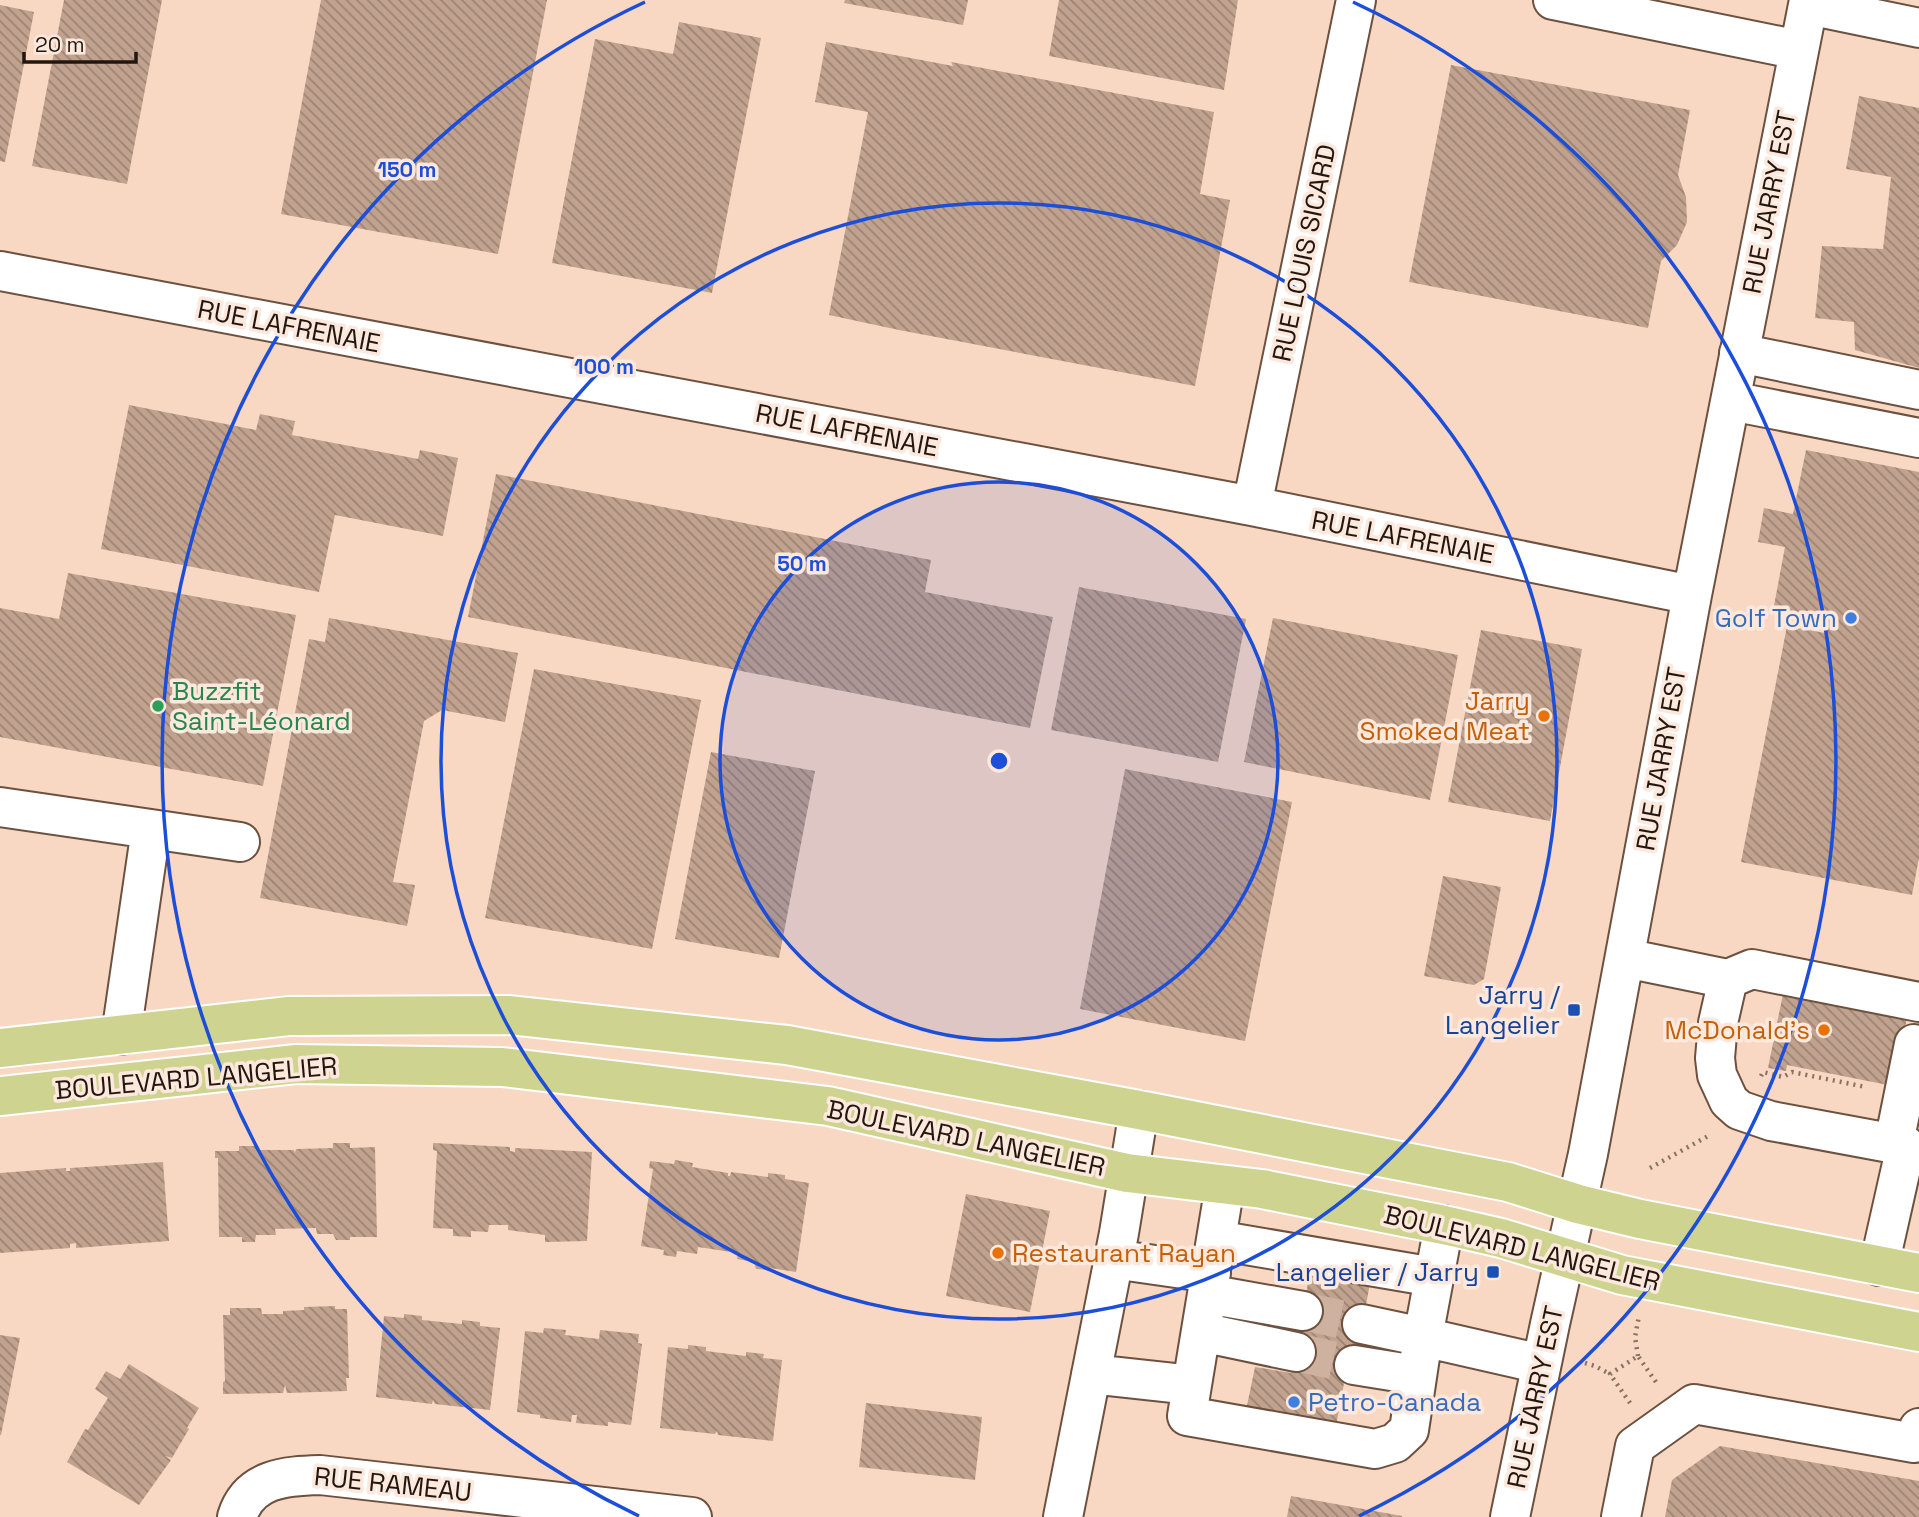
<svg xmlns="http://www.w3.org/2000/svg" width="1919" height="1517" viewBox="0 0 1919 1517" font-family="'Space Grotesk',sans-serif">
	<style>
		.building { fill: url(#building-back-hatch) }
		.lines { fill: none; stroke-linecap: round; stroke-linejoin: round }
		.minor-tunnel { stroke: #ceb19f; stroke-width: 38; stroke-dasharray: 38 19; stroke-linecap: butt }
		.minor-casing { stroke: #6d5140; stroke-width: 42 }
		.major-casing { stroke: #fff; stroke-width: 42 }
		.path { stroke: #877163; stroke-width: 4.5; stroke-dasharray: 2 5; stroke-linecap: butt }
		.minor { stroke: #fff; stroke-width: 38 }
		.major { stroke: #ced490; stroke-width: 38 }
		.ring { fill: none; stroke: #1d4ed8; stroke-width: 3.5 }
		.shop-dot { fill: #3f7fe0; stroke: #fce8dc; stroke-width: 2.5 }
		.leisure-dot { fill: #2e9e5b; stroke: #fce8dc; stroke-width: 2.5 }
		.food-dot { fill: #e8710a; stroke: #fce8dc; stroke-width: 2.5 }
		.transit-dot { fill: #1a4fb4; stroke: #fce8dc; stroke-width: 2.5 }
		.labels { text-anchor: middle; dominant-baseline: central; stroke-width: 7; stroke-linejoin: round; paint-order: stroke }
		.street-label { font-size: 26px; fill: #22170f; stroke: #fce8dc }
		.shop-label { font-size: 26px; fill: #366cbe; stroke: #fce8dc; text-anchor: end }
		.leisure-label { font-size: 26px; fill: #27864d; stroke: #fce8dc; text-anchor: start }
		.food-label { font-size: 26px; fill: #c56008; stroke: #fce8dc; text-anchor: end }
		.transit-label { font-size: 26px; fill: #164399; stroke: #fce8dc; text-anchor: end }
		.centre { fill: #1d4ed8; stroke: #fce8dc; stroke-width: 3.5 }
		.ring-label { font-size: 21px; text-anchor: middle; font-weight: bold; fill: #1d4ed8; stroke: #fce8dc; stroke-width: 7; stroke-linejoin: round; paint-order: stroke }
	</style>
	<defs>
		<pattern id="building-back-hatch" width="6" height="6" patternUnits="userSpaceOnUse" patternTransform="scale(1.75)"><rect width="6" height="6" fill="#c1a28e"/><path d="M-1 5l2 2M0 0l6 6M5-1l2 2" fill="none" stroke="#9c8372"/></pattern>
	</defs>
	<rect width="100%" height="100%" fill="#f9d8c3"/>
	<path class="building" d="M64,0H162L127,184L32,166Z
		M321,0H547L498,254L281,214Z
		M845,0H968L963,25L844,3Z
		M1059,0H1238L1224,90L1049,56Z
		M0,5L34,12L5,162L0,161Z
		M679,22L761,38L712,293L552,263L595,39L673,54Z
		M826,42L953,66L951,62L1214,112L1200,194L1230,200L1195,386L899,330L829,315L868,112L815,102Z
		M1451,65L1690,110L1678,175L1686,197L1687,222L1677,245L1661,261L1648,328L1409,282Z
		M1859,96L1919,108V368L1855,350L1854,322L1815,318L1822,246L1883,249L1891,177L1846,169Z
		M129,405L256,430L260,414L295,421L292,435L418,459L420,450L458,458L443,536L335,515L319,592L101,549Z
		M1806,450L1919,472V858L1912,895L1741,862L1787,626L1825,633L1826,623L1790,617V614L1773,611L1785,547L1758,542L1764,508L1793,514Z
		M496,474L931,560L925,592L1053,617L1030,728L468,617Z
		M68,573L296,615L263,786L0,737V608L59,619Z
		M1079,587L1246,619L1218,762L1051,730Z
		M329,618L518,653L505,722L442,710L424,721L393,882L415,885L407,926L260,898L309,639L325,642Z
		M1273,618L1458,655L1430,800L1244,762Z
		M1481,630L1582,649L1550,821L1448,802Z
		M534,669L701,700L652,949L485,918Z
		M711,752L815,771L779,958L675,939Z
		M1125,769L1292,802L1245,1041L1080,1009Z
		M1443,876L1501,887L1484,979L1474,985L1424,976Z
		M1784,989L1908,1013L1893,1086L1787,1065L1786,1071L1768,1068Z
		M333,1143H350V1148L375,1147L377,1237H350V1240H336L333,1234H317L316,1228L275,1229L276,1235H256L255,1242H242V1237H219L218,1158H215V1151H239V1146H257V1150H294L295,1153L296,1149L333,1148Z
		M433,1143L510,1147V1151L515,1152V1148L592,1152L587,1241L545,1242V1235L508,1230V1225H489L488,1232L471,1231V1237L453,1236V1229L433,1228L437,1151L433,1150Z
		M675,1160L693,1163L692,1167L728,1173V1176H730L731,1172L768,1177V1173L785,1175V1179L809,1183L796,1272L770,1268V1270L756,1269L754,1262L737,1259L738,1253L698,1247L697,1254L677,1251L676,1257L663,1255L664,1250L641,1246L653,1169L649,1168L650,1161L674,1164Z
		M163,1162L169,1241L76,1248V1243L70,1244V1248L0,1253V1173L66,1168V1171H70V1168Z
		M966,1194L1050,1211L1030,1312L946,1296Z
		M1312,1262L1372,1273L1351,1384L1344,1383L1334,1436L1244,1420L1255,1367L1291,1373Z
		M335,1306V1309H347L349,1378H346L347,1391L287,1393L285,1385L283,1393L223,1394V1382L225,1381L223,1315H230V1308H261L262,1314H283V1311L304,1310V1307Z
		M404,1314L422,1316V1320L462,1324V1320L480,1322V1326L500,1328L490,1410L435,1404L433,1400L432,1404L376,1397L384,1316L404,1318Z
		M544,1328L566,1330L565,1335L599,1339L600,1330L639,1334L638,1343L642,1344L631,1425L608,1422V1426L576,1423L577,1415H572L571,1422L540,1418V1415L517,1412L525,1331L543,1333Z
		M0,1335L20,1338L1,1435H0Z
		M688,1345L706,1347V1351L746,1356V1352L764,1354L763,1358L782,1360L773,1441L718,1435L717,1431L715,1434L660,1428L668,1347L688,1349Z
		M129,1364L199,1408L187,1428L189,1429L172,1458L165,1456L171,1460L139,1505L67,1462L85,1429L88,1430L108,1398L95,1389L106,1371L120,1379Z
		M866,1403L982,1417L975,1480L859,1467Z
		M1720,1446L1919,1481V1517H1665L1672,1480Z
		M1291,1496L1402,1516V1517H1287Z"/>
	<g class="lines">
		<path class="minor-tunnel" d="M1303,1311L1362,1324
			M1296,1352L1354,1365"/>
		<defs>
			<path id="minor" d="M1553,0L1799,50
				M1808,5L1919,28
				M0,271L1252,506L1692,595
				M1739,353L1919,390
				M1731,401L1919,438
				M1252,506L1356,0
				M0,807L240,842
				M1625,958L1728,979L1752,969L1919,1002
				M1728,979L1718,1023L1715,1058L1717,1075L1729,1101L1739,1110L1771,1121L1906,1146L1879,1266
				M121,1035L151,829
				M1894,1143L1914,1044
				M1444,1225L1423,1337L1541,1364
				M1216,1240L1434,1277
				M1113,1259L1211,1273
				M1207,1294L1303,1311
				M1201,1332L1296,1352
				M1354,1365L1416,1375
				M1091,1374L1192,1385L1225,1185
				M1192,1385L1187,1416L1375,1449L1395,1443L1409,1430L1423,1337L1362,1324
				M237,1517C249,1478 286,1476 320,1475L692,1517
				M1063,1517L1119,1233L1139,1110
				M1510,1517L1550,1324L1588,1154L1692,595L1809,0
				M1621,1517L1635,1446L1694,1404L1914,1443L1919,1428"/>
			<path id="major" d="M0,1048L289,1016L508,1015L787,1045L1139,1110L1508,1182L1578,1204L1640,1219L1919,1273
				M0,1096L296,1064L502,1067L828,1106L1127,1173L1262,1189L1444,1225L1501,1238L1622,1275L1919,1332"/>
		</defs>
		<use href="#minor" class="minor-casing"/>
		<use href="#major" class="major-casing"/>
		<path class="path" d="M1761,1076L1763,1072L1783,1077L1792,1072L1866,1087
			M1650,1168L1710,1135
			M1638,1356L1635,1337L1639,1316
			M1585,1363L1595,1366L1610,1374
			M1630,1403L1610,1374L1638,1356L1658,1385"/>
		<use href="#minor" class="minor"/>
		<use href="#major" class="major"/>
	</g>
	<circle cx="999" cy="761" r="279" fill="#1d4ed8" fill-opacity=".12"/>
	<g class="ring">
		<circle cx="999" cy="761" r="279"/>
		<circle cx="999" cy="761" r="558"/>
		<path d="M639 1516A837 837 0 0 1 645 2M1353 2A837 837 0 0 1 1359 1516"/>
	</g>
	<g class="shop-dot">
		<circle cx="1851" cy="618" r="7"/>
		<circle cx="1294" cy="1402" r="7"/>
	</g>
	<circle class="leisure-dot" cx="158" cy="706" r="7"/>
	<g class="food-dot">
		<circle cx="1544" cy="716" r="7"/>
		<circle cx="1824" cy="1030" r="7"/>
		<circle cx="998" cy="1253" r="7"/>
	</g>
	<g class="transit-dot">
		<rect x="1567" y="1003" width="14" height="14" rx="3.5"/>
		<rect x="1486" y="1265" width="14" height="14" rx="3.5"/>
	</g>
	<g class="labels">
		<g class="street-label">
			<text transform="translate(1769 202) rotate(-79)">RUE JARRY EST</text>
			<text transform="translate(1304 253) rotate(-78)">RUE LOUIS SICARD</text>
			<text transform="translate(289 326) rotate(11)">RUE LAFRENAIE</text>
			<text transform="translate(847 430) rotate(11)">RUE LAFRENAIE</text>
			<text transform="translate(1403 537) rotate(11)">RUE LAFRENAIE</text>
			<text transform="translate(1661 759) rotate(-80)">RUE JARRY EST</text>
			<text transform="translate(196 1078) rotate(-5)">BOULEVARD LANGELIER</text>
			<text transform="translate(966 1138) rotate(12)">BOULEVARD LANGELIER</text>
			<text transform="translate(1522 1248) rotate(14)">BOULEVARD LANGELIER</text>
			<text transform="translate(1535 1397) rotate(-78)">RUE JARRY EST</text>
			<text transform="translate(393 1484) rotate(6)">RUE RAMEAU</text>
		</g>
		<g class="shop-label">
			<text x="1837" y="618">Golf Town</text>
			<text x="1308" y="1402" text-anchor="start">Petro-Canada</text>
		</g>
		<g class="leisure-label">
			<text x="172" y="691">Buzzfit<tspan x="172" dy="30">Saint-Léonard</tspan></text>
		</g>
		<g class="food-label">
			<text x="1530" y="701">Jarry<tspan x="1530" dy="30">Smoked Meat</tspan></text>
			<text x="1810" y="1030">McDonald's</text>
			<text x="1012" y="1253" text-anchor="start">Restaurant Rayan</text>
		</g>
		<g class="transit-label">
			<text x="1560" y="995">Jarry /<tspan x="1560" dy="30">Langelier</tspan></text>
			<text x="1479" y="1272">Langelier / Jarry</text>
		</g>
	</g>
	<circle cx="999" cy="761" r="10" class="centre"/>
	<g class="ring-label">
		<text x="407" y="177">150 m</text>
		<text x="604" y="374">100 m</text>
		<text x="802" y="571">50 m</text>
	</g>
	<path d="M24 52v10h112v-10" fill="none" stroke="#22170f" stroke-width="3.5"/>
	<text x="35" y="52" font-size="21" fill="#22170f" stroke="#fce8dc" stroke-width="5" paint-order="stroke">20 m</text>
</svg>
